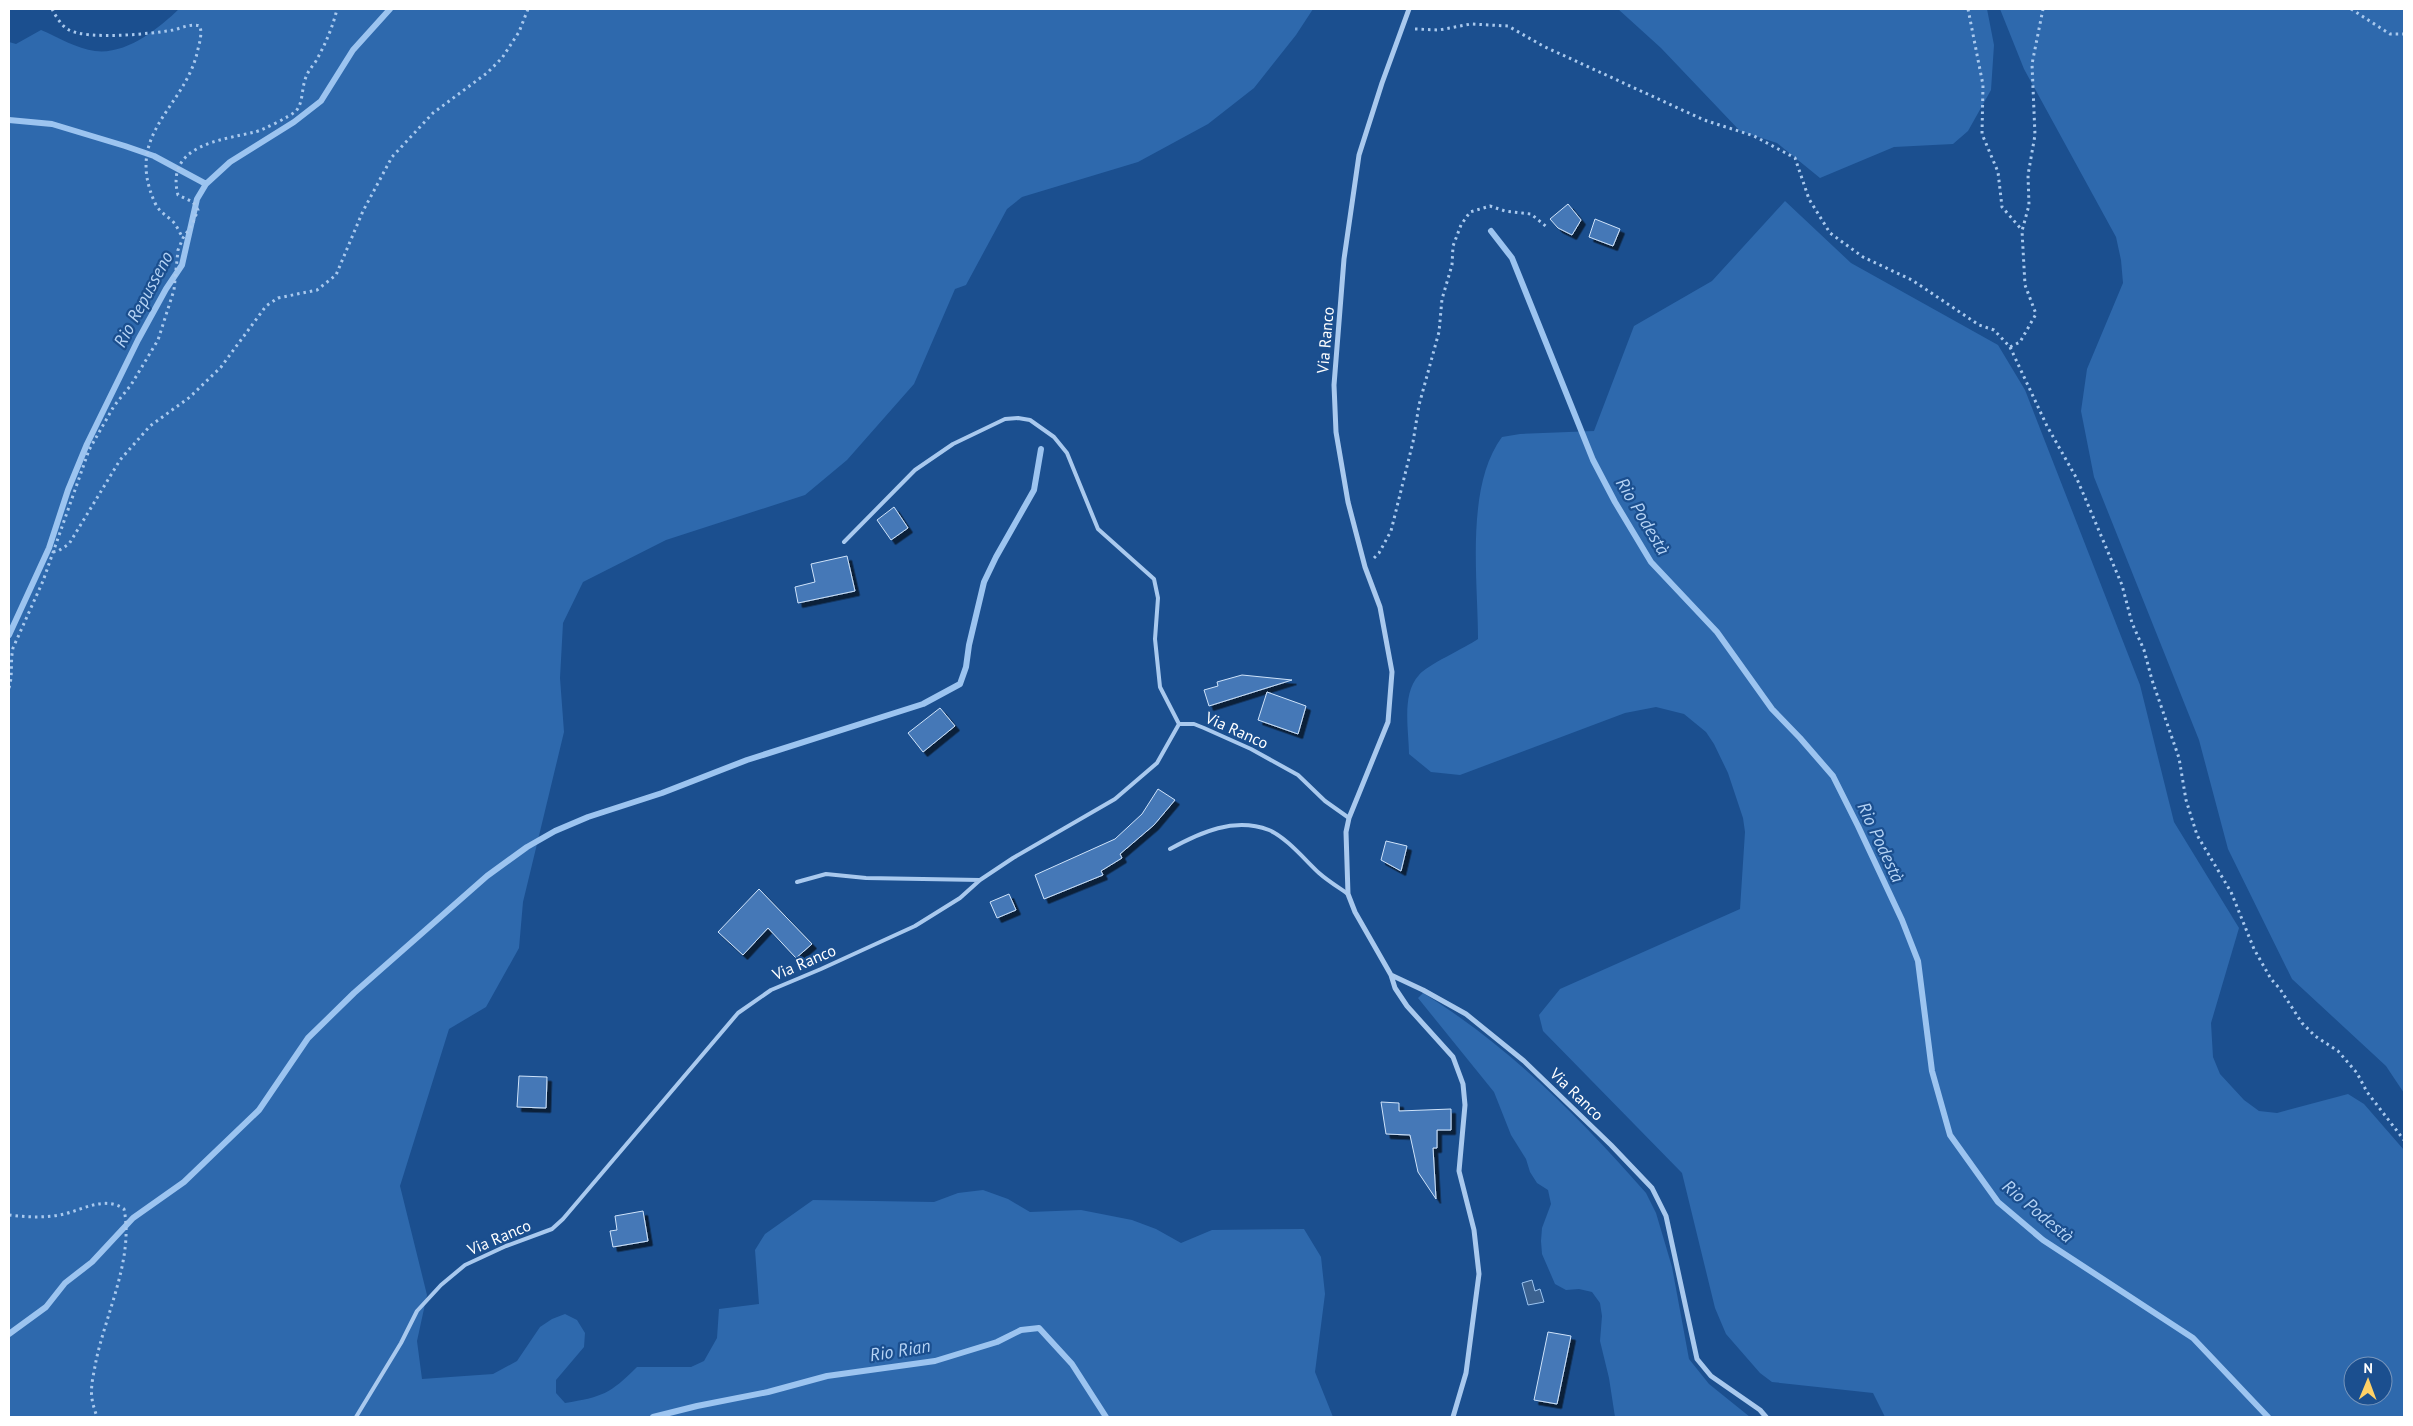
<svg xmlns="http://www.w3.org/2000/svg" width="2413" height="1426" viewBox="0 0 2413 1426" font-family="'PT Sans',sans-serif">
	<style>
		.green { fill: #2e69ad; fill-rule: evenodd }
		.water { fill: #3c6290; stroke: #9cc4f0 }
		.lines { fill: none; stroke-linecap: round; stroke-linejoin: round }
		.stream { stroke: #9cc4f0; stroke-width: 6 }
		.building { fill: #4478b7; stroke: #cfe3fa; filter: url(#shadow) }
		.path { stroke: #a9c9ee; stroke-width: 3; stroke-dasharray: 2.5 4; stroke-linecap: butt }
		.service { stroke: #a9c9ee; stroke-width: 4 }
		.minor { stroke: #a9c9ee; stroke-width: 5 }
		.labels { text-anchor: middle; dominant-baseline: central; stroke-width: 4.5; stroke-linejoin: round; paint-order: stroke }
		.street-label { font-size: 16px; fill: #fff; stroke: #1b4f8f }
		.water-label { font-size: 18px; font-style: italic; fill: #b5d3f5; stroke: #1b4f8f }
	</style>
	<defs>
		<filter id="shadow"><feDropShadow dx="4.5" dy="4.5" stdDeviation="0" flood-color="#0009"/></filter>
	</defs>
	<rect width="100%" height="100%" fill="#1b4f8f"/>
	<path class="green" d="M179,9H1313L1296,35L1254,88L1208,124L1138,162L1022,197L1007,209L966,285L955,289L914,384L847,460L805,495L666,540L583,582L563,623L560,678L564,732L523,902L519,948L486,1007L449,1029L400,1186L427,1295L417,1341L422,1379L493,1374L517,1361L540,1327L552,1319L565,1314L577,1320L585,1333L584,1347L556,1380V1393L565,1403C602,1397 610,1394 637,1367H691L704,1361L717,1338L719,1309L759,1304L755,1250L765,1234L813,1200L934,1202L958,1193L983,1190L1008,1199L1030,1212L1081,1210L1132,1220L1156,1229L1181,1243L1212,1230L1304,1229L1321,1257L1325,1294L1315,1372L1333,1417H9V42L16,44L41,30C58,37 77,49 95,51C126,55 158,29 179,9Z
		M1618,9H1987L1994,45L1991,90L1968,131L1953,144L1894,147L1820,178L1777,143L1740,131L1661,48Z
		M2000,9H2404V1093L2386,1066L2292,979L2228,849L2199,740L2094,477L2081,411L2087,369L2123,283L2121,260L2116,237L2024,69Z
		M1785,201L1851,263L1998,345L2025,390L2140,685L2174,822L2239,928L2211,1023L2213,1057L2220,1074L2244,1100L2259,1111L2277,1113L2348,1094L2364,1104L2404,1150V1417H1885L1873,1393L1772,1382L1760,1373L1726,1334L1715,1308L1682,1173L1543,1031L1539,1015L1560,989L1740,909L1745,832L1743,818L1728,773L1714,744L1706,732L1684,714L1656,707L1625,713L1460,775L1431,772L1409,754C1409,731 1401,694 1419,675C1427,665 1465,648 1478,639C1478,580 1465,487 1502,437L1520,434L1594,431L1634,326L1712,281ZM2353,1366H2383V1396H2353Z
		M1423,993C1509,1046 1580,1118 1646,1193L1656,1213L1672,1267L1689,1359L1709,1384L1750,1417H1615L1609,1378L1600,1341L1602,1316L1600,1303L1592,1292L1579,1289L1566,1290L1555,1284L1542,1254L1541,1241L1542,1228L1551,1204L1548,1190L1537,1183L1530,1172L1526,1159L1511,1135L1494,1092L1418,998Z"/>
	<path class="water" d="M1532,1280L1535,1291L1540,1289L1544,1302L1528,1305L1522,1283Z"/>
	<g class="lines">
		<path class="stream" d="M9,120L52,124L125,146L154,156L206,184
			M1491,231L1512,258L1593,460L1615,502L1651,562L1717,632L1772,709L1800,738L1833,776L1858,826L1902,920L1918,961L1932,1071L1950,1135L1998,1202L2043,1240L2193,1338L2268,1417
			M9,635L49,548L68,490L87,444L138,340L166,289L182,265L197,199L206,184L230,162L294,122L321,101L353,50L390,9
			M9,1334L46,1307L65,1283L92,1262L133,1218L184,1182L259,1110L308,1038L354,993L487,876L527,847L555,831L588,817L662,793L747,760L923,704L960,684L966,667L969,645L984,582L996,557L1034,490L1041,449
			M653,1417L697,1406L768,1392L827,1376L935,1361L997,1342L1021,1330L1039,1328L1072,1364L1106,1417"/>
	</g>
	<path class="building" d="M1568,204L1581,220L1572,235L1558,228L1550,219Z
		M1595,219L1620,229L1613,246L1589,237Z
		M894,507L908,528L891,540L877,520Z
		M847,556L855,591L798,603L795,587L815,582L811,564Z
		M1242,675L1292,680L1209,706L1204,690L1218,686L1217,682Z
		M1267,692L1306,706L1298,734L1258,720Z
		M940,708L955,726L923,752L908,733Z
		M1158,789L1175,800L1154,825L1120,854L1122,858L1101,871L1103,875L1044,899L1035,875L1115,839L1142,814Z
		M1386,841L1407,846L1401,871L1381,860Z
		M759,889L812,944L796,958L768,928L743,955L718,932Z
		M1009,894L1016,910L997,918L990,902Z
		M519,1076L547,1077L546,1108L517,1107Z
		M1381,1102L1399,1103V1111L1451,1109V1130H1437V1148H1433L1436,1199L1418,1172L1410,1135L1386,1134Z
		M643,1211L648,1241L613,1247L610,1231L617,1230L615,1216Z
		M1548,1332L1571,1336L1557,1404L1534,1400Z"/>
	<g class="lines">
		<path class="path" d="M52,9C56,16 61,26 69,30C88,40 151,34 173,30C182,28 191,23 200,26C202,34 200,41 198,49C186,108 123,132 155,203C159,211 163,213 170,219C176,223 179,232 183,238
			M1968,9L1983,85L1982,134L1998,172L2002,207L2022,230
			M2351,9L2390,34H2404
			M1415,29L1439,30L1471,24L1508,26L1543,46L1704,120L1754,136L1795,158L1809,199L1830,233L1863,257L1912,280L1979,325L1994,330L2010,347L2020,342L2036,314L2025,285L2022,231L2029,205L2028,175L2035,135L2032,64L2043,9
			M2010,347L2047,426L2077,479L2122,585L2132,623L2144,650L2152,680L2179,758L2186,800L2197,835L2231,892L2254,949L2271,979L2280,989L2302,1023L2315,1036L2338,1051L2357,1073L2367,1092L2404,1140
			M53,552L58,551L69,544L120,460L150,426L190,397L221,367L266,306L278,298L317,290L336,275L363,211L392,157L433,113L487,73L502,58L519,32L528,9
			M1374,558L1379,553L1391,531L1413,442L1419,405L1439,332L1442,299L1452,265L1453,246L1461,225L1470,212L1490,206L1505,211L1531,214L1548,228
			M9,688C13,675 10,662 13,648L43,581L89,450L114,406L131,385L158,340L174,290L178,250L183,238L192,225L198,210L193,202L178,195C165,145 221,140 255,132C263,130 289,117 296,111C304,102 301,86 307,75C309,69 315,64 317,59C326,43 333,26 337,9
			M9,1215C26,1217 43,1218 60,1215C81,1211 104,1195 124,1209C134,1258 106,1313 96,1361C94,1373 90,1387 92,1399C93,1405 95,1411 97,1417"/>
		<path class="service" d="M844,542L915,470L953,444L1005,419L1018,418L1030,420L1054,437L1067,453L1098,529L1154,579L1158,598L1155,639L1160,687L1179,724
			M1170,849C1201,832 1234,817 1269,830C1286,837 1306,861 1319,873C1328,881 1338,887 1348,894
			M797,882L826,874L866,878L980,880
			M356,1417L401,1343L417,1311L441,1285L465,1265L506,1246L552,1229L563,1219L738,1013L771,990L821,969L915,926L960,898L980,880L1013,858L1115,799L1157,763L1179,724H1194L1204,728L1251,749L1298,775L1325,801L1349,818"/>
		<path class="minor" d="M1409,9L1382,83L1359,155L1344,259L1334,385L1336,432L1348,502L1365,567L1380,607L1392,672L1388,722L1349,818L1346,832L1348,894L1355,912L1391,975L1423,990L1466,1014L1524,1061L1611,1145L1652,1188L1666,1216L1697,1359L1711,1376L1760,1410L1766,1417
			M1391,975L1395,988L1407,1006L1453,1057L1463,1084L1465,1105L1459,1171L1474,1230L1479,1274L1466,1373L1453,1417"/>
	</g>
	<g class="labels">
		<g class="street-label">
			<text transform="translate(1325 340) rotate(-85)">Via Ranco</text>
			<text transform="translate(1237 730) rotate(24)">Via Ranco</text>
			<text transform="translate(804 962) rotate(-23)">Via Ranco</text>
			<text transform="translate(1577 1094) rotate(44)">Via Ranco</text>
			<text transform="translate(499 1237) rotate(-23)">Via Ranco</text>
		</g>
		<g class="water-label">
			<text transform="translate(143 299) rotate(-62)">Rio Repusseno</text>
			<text transform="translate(1643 516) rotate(59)">Rio Podestà</text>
			<text transform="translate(1881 842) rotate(65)">Rio Podestà</text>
			<text transform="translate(2038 1211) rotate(40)">Rio Podestà</text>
			<text transform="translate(900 1350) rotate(-9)">Rio Rian</text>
		</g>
	</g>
	<rect width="2413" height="1426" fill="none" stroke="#ffffff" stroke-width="20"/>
	<g transform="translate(2368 1381) rotate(1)"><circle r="24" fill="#1b4f8f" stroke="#7695bc"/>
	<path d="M0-4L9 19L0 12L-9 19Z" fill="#ffd166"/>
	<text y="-8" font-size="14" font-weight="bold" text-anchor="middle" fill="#ffffff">N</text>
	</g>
</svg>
